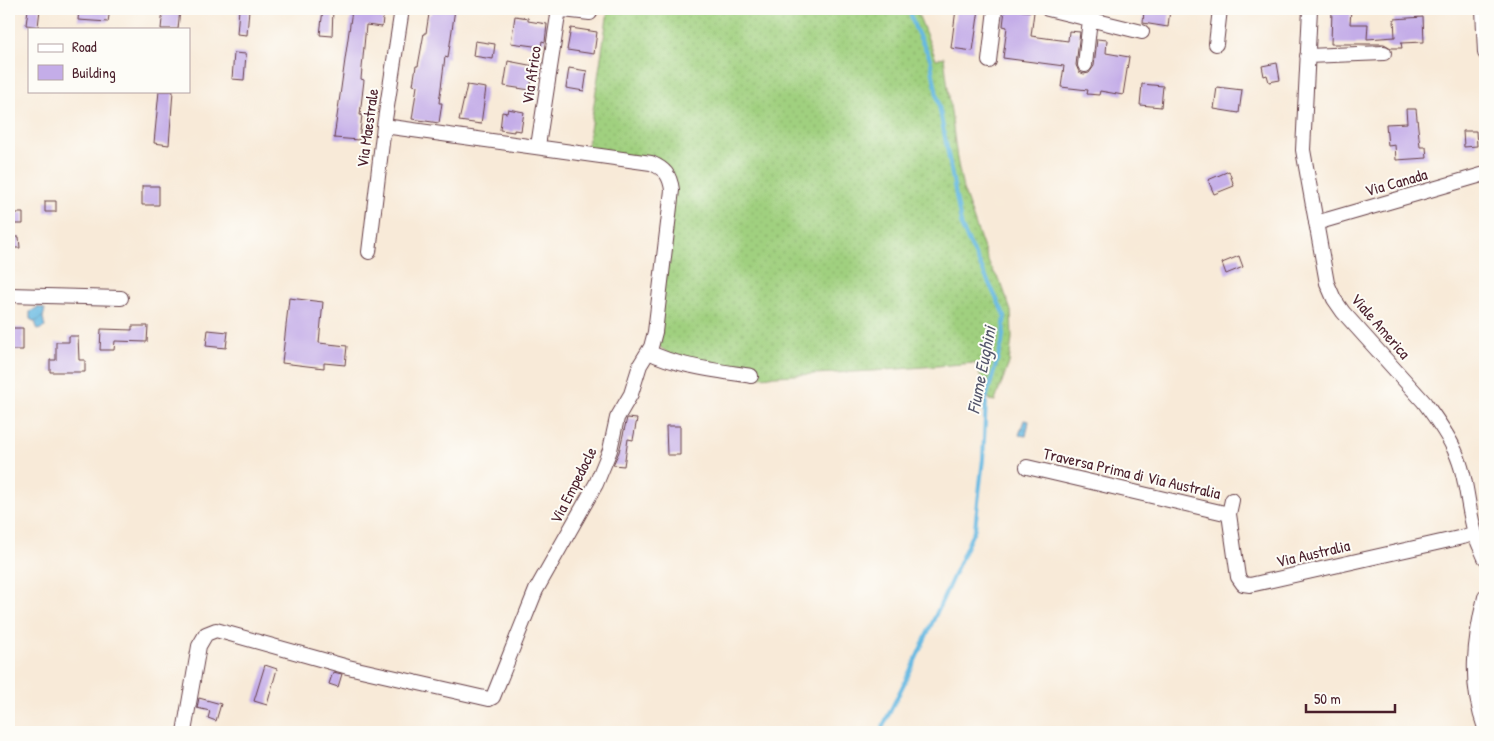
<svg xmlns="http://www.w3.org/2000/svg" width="1494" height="741" viewBox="0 0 1494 741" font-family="'Patrick Hand',sans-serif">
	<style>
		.grass { fill: url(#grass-dots); stroke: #757855 }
		.water { fill: url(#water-waves); stroke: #586c86 }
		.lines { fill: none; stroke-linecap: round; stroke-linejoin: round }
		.stream { stroke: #66b9e2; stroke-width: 4 }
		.building { fill: #c4ade8 }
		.minor-casing { stroke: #643d45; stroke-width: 16 }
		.minor { stroke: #fff; stroke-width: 14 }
		.labels { text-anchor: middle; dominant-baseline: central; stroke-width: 4; stroke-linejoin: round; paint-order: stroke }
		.street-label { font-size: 16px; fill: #4a1f2b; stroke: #fdfcf7 }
		.water-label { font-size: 18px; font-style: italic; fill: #54556b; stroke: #fdfcf7 }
	</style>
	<defs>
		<pattern id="grass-dots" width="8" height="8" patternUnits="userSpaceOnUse" patternTransform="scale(1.25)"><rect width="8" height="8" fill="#a0d07f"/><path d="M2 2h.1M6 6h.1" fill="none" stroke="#8bb26e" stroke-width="1.8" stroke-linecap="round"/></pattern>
		<pattern id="water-waves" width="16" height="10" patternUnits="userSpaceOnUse" patternTransform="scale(1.25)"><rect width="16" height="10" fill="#66b9e2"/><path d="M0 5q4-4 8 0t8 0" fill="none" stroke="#5696b7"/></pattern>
	</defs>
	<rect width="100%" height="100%" fill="#fdfcf7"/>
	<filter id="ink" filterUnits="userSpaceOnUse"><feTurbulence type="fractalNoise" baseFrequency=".02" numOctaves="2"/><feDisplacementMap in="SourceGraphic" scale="10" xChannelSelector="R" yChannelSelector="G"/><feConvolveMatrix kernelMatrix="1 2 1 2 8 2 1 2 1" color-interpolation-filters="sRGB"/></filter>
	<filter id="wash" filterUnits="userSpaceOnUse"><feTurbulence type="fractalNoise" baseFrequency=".0096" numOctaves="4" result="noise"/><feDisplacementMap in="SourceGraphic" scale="20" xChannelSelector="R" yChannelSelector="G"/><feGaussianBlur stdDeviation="1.12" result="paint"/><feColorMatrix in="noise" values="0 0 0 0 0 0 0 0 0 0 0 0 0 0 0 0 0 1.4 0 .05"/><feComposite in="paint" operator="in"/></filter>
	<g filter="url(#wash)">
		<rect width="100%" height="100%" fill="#f8ead8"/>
		<path class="grass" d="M594,9H916L936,59L944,57L957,159L963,189L990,266L1002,285L1011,311L1012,338L1009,363L995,401L990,400L975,363L872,371L757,377L673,357L656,344L672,173L587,150L608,11Z"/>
		<path class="water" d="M38,307L45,309L43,318L45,327L38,330L35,322L30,319V312Z
			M1024,420L1029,421L1026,436L1019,435Z"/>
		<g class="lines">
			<path class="stream" d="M880,732L914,663L975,528L983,459L986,399L1002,344L1005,316L962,228L930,58L915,28L909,9"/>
		</g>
		<g id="blocks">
			<path class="building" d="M28,9H40L38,27L26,25Z
				M79,9H110L108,22L78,20Z
				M163,9H180L178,29H161Z
				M239,9H249L247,35L237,34Z
				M323,9H333L332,36L320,35Z
				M366,9H384L382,27L366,25L361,79L364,80L360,115H362L359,140L334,138L352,10L366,11Z
				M433,9H455L448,58L445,57L439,103H442L439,123L412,119L417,86L413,85L416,66H418L424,33H426L429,14H432Z
				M956,9H979L973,51L951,48Z
				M1005,9L1034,12L1031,36L1068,41L1069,31L1080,32L1076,65L1079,72L1084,74L1089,73L1094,66L1097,39L1107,40L1106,53L1129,57L1123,95L1100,91L1099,95L1087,94L1088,90L1061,87L1064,66L1003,58L1007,27L1003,26Z
				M1144,9H1170L1168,27L1143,23Z
				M1332,9H1351L1350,24H1368L1367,39L1395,37L1394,19L1423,17L1424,42L1401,43L1402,48H1391L1384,44H1331Z
				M515,16L528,18V21L547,24L545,42L542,41L541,47L511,43Z
				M571,28L597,32L594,54L567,50Z
				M475,41L495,44L493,59L473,56Z
				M234,53L246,54L244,80L232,79Z
				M508,61L534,66L530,90L504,86Z
				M1277,63L1280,80L1269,82L1267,75L1264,76L1262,66Z
				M569,68L587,71L584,91L566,88Z
				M1142,84L1163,86L1161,107L1140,105Z
				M467,85L486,88L481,124L459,121Z
				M1217,87L1242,90L1239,113L1214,109Z
				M159,91H173L169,145L154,143Z
				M508,109L524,112L521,131L514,130V132L500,130L502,112L507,113Z
				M1406,109H1416L1420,147H1426L1427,158L1396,160L1395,145L1388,146L1386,124L1407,123Z
				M1463,131H1476L1477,146L1464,147Z
				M1229,171L1234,186L1214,194L1208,180Z
				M142,186H159V205H142Z
				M45,201H56V212H45Z
				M11,213H23V224H12Z
				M9,237H19L20,248H9Z
				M1239,256L1243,267L1226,274L1222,263Z
				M289,298L323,302L319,343L347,346L345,365L324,363V368L282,363Z
				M132,326H148L147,342L115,341L114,350H100L101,329L132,330Z
				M9,328H23V350H9Z
				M208,330L228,332L226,348L206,346Z
				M69,336H78L79,360H85V372H50V360H56V342H69Z
				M627,418L637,419L633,440L628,439L624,466L613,465L619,452Z
				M666,426H680V455H667Z
				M265,665L277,669L267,705L254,701Z
				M333,672L342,674L338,687L329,684Z
				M199,698L221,704L216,721L208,718L210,711L197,708Z"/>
		</g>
	</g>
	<g filter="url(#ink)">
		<use href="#blocks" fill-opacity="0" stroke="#643d45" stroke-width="1"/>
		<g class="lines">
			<defs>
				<path id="minor" d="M554,9L590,13
					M1048,9L1142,32
					M1310,9L1303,150L1327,283L1334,299L1343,312L1424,402C1435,417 1447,433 1455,451C1467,476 1467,506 1475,533C1477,542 1482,550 1485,558
					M1483,9L1485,53
					M1216,44L1220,9
					M1307,56L1384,53
					M989,61L995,9
					M1085,65L1090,19
					M538,146L559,9
					M1316,223L1485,174
					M369,252L384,126L402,9
					M9,295L121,298
					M649,352C675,366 721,371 751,376
					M1027,467L1229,514
					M1232,500L1229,514L1238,577L1243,584L1250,585L1463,537L1475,533
					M1485,597C1474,641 1469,684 1485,728
					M184,732L199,646L206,634L216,630L348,667L489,699L493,697L536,590L596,484L610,450L617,418L631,394L640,365L651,347L655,332L672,190C670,175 665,169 651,163L384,126"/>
			</defs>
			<use href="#minor" class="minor-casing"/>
			<use href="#minor" class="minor"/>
		</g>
	</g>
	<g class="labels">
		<g class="street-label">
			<text transform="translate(531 75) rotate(-82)">Via Africo</text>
			<text transform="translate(367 128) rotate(-82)">Via Maestrale</text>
			<text transform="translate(1396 182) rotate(-16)">Via Canada</text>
			<text transform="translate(1381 326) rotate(49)">Viale America</text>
			<text transform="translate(1132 473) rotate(13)">Traversa Prima di Via Australia</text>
			<text transform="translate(573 485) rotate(-63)">Via Empedocle</text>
			<text transform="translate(1313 553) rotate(-13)">Via Australia</text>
		</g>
		<g class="water-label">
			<text transform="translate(981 370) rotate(-79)">Fiume Eughini</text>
		</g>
	</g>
	<rect width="1494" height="741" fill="none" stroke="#fdfcf7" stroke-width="30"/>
	<rect x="28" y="28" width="162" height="65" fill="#fdfcf7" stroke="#b5a4a5"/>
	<rect x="38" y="44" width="25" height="8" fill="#ffffff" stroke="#b5a4a5"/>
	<text x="72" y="52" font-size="15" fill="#4a1f2b">Road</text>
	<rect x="38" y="65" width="25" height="15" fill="#c4ade8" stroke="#b5a4a5"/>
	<text x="72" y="78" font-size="15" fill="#4a1f2b">Building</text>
	<path d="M1306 704v8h89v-8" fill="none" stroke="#4a1f2b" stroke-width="2.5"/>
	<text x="1314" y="704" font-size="15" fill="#4a1f2b" stroke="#fdfcf7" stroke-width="4" paint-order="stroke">50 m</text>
</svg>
